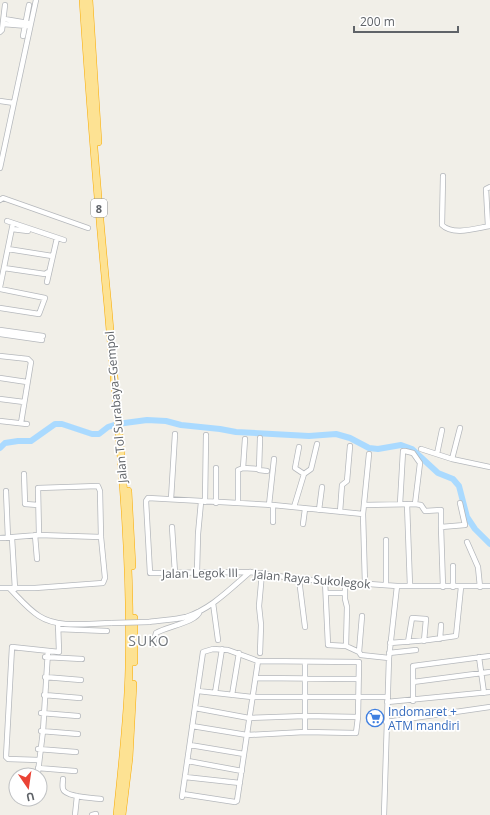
<svg xmlns="http://www.w3.org/2000/svg" width="490" height="815" viewBox="0 0 490 815" font-family="'Open Sans',sans-serif">
	<style>
		.lines { fill: none; stroke-linecap: round; stroke-linejoin: round }
		.river { stroke: #aadaff; stroke-width: 6 }
		.minor-casing { stroke: #b5b8bc; stroke-width: 6 }
		.highway-casing { stroke: #f9ab00; stroke-width: 8 }
		.minor { stroke: #fff; stroke-width: 4.5 }
		.highway { stroke: #fde293; stroke-width: 7 }
		.minor-bridge-casing { stroke: #b5b8bc; stroke-width: 6; stroke-linecap: butt }
		.minor-bridge { stroke: #fff; stroke-width: 4.5 }
		.labels { text-anchor: middle; dominant-baseline: central; stroke-width: 3.5; stroke-linejoin: round; paint-order: stroke }
		.shield { fill: #fff; stroke: #8f9295; stroke-width: 1 }
		.shield-label { font-size: 11px; font-weight: bold; fill: #5f6368 }
		.street-label { font-size: 12px; fill: #5f6368; stroke: #fff }
		.shop-label { font-size: 12px; fill: #366cbe; stroke: #fff; text-anchor: start }
		.quarter-label { font-size: 14px; letter-spacing: 1px; fill: #70757a; stroke: #fff }
	</style>
	<rect width="100%" height="100%" fill="#f1efe8"/>
	<g class="lines">
		<path class="river" d="M0,448L5,443L18,441H31L55,424H62L92,434H99L108,427L117,424L147,420L166,421L181,425L220,429L236,432L309,436L336,434L350,438L369,448L378,449L401,445L412,449L438,473L453,479L459,486L467,517L475,529L490,544"/>
		<defs>
			<path id="minor" d="M4,19L28,23
				M3,24L28,26
				M0,32L2,30L5,5
				M23,36L29,5
				M0,101L14,103
				M0,168L36,0
				M443,176L442,225C453,236 477,228 490,226
				M0,200L3,198L88,228
				M7,221L64,240
				M488,226L486,189L490,187
				M12,229L28,231
				M8,249L52,256
				M4,268L45,274L48,272
				M47,282L57,238
				M0,287L13,223
				M0,289L45,298L39,314L0,308
				M0,330L43,336
				M0,334L42,340
				M0,356L28,359L31,362L21,423
				M0,378L27,382
				M0,399L24,402
				M0,421L27,424
				M260,438L259,470L267,471
				M299,447L295,468L304,474
				M421,449L452,459L490,467
				M437,454L442,430
				M452,459L460,428
				M216,468V503
				M243,468L259,469
				M24,474L25,504L38,505
				M6,491L8,538
				M171,499L175,434
				M205,502L206,435
				M238,503V470L243,468L245,439
				M400,504L403,451H405L413,453L420,463L415,504
				M407,504L410,586
				M269,505L274,459
				M364,505L415,504L421,505L425,511L441,510V527
				M294,507L304,474L311,469L317,444
				M319,510L322,487
				M340,512L342,485L347,481L350,446
				M363,514L273,505L148,498L146,501L150,573L250,572L299,579L397,586H490
				M273,522V505
				M303,524L305,509
				M172,527L175,573
				M35,535L37,559
				M0,538L39,535L101,537
				M12,538L15,589
				M386,540V585
				M467,542L478,567L480,587
				M197,572L198,534L201,502
				M299,579L305,627
				M325,581L328,645L346,646L359,652L362,616
				M345,583V599L347,607L346,646
				M365,584L363,514L369,454
				M443,587L441,527L465,525L460,503
				M453,587V566
				M0,588H35L103,583L105,578L101,537L100,491L98,486L38,488L39,535
				M10,589C19,598 28,609 39,616C59,629 89,623 112,623
				M326,593H344
				M213,603L218,640
				M149,622C162,620 174,620 186,617C211,609 230,589 250,572
				M58,629L107,631
				M440,639L441,625
				M408,642L412,618L426,619L424,641
				M390,643L428,640L456,636L461,587
				M153,644L156,633C167,626 196,623 200,611
				M359,652L361,655L389,658
				M260,653L261,625L259,606L262,573
				M389,653L416,650
				M45,657L82,659
				M479,657L484,693
				M45,677L81,680
				M256,678L358,679
				M413,682L490,672
				M198,691L252,697H387
				M215,693L222,649
				M44,695L80,698
				M232,695L239,653
				M413,701V666L490,656
				M387,702L490,692
				M195,708L249,718L305,716L358,717
				M41,713L78,716
				M386,722L490,707
				M41,731L78,734
				M305,732V662
				M190,745L244,754
				M38,749L76,752
				M39,760L8,759L6,757L12,647L59,652L58,623
				M188,761L242,771
				M38,768L75,771
				M38,772L43,731L48,651
				M185,777L240,783
				M63,779C63,782 62,786 63,789C65,797 94,798 101,799
				M183,794L235,802L237,801L258,661
				M182,797L203,652L213,649L228,650L258,661L359,662L358,717L356,733L305,732L247,735L192,726
				M75,815L77,796
				M92,815L96,814
				M384,815L389,658L397,586"/>
			<path id="highway" d="M83,0C90,102 98,205 108,307C118,427 132,547 129,668C128,717 122,766 117,815
				M89,0L98,142
				M128,491L132,566
				M134,662V618
				M122,815L129,758L133,684"/>
		</defs>
		<use href="#minor" class="minor-casing"/>
		<use href="#highway" class="highway-casing"/>
		<use href="#minor" class="minor"/>
		<use href="#highway" class="highway"/>
		<defs>
			<path id="minor-bridge" d="M112,623L149,622"/>
		</defs>
		<use href="#minor-bridge" class="minor-bridge-casing"/>
		<use href="#minor-bridge" class="minor-bridge"/>
	</g>
	<defs>
		<symbol id="supermarket-ring" viewBox="-11 -11 22 22"><circle r="9.5" fill="#fff" stroke="#3f7fe0" stroke-width="1.5"/><path d="M-6-5.5h2.5l.6 2H6L4.5 2H-2.5L-4.4-4H-6ZM-1.5 3.2a1.3 1.3 0 1 0 .1 0ZM3 3.2a1.3 1.3 0 1 0 .1 0Z" fill="#3f7fe0"/></symbol>
	</defs>
	<g fill-rule="evenodd">
		<use href="#supermarket-ring" x="365" y="708" width="20" height="20"/>
	</g>
	<g class="labels">
		<rect class="shield" x="91" y="199" width="16" height="18" rx="3"/>
		<g class="shield-label">
			<text x="99" y="208">8</text>
		</g>
		<g class="street-label">
			<text transform="translate(116 407) rotate(-95)">Jalan Tol Surabaya–Gempol</text>
			<text transform="translate(200 573) rotate(-1)">Jalan Legok III</text>
			<text transform="translate(312 579) rotate(5)">Jalan Raya Sukolegok</text>
		</g>
		<g class="shop-label">
			<text x="388" y="711">Indomaret +<tspan x="388" dy="14">ATM mandiri</tspan></text>
		</g>
		<g class="quarter-label">
			<text x="149" y="640">SUKO</text>
		</g>
	</g>
	<g transform="translate(28 787) rotate(167)"><circle r="19" fill="#ffffff" stroke="#bfc1c3"/>
	<path d="M0-3L7 15L0 10L-7 15Z" fill="#ea4335"/>
	<text y="-6" font-size="11" font-weight="bold" text-anchor="middle" fill="#5f6368">U</text>
	</g>
	<path d="M354 26v6h104v-6" fill="none" stroke="#5f6368" stroke-width="2"/>
	<text x="360" y="26" font-size="12" fill="#5f6368" stroke="#ffffff" stroke-width="3" paint-order="stroke">200 m</text>
</svg>
